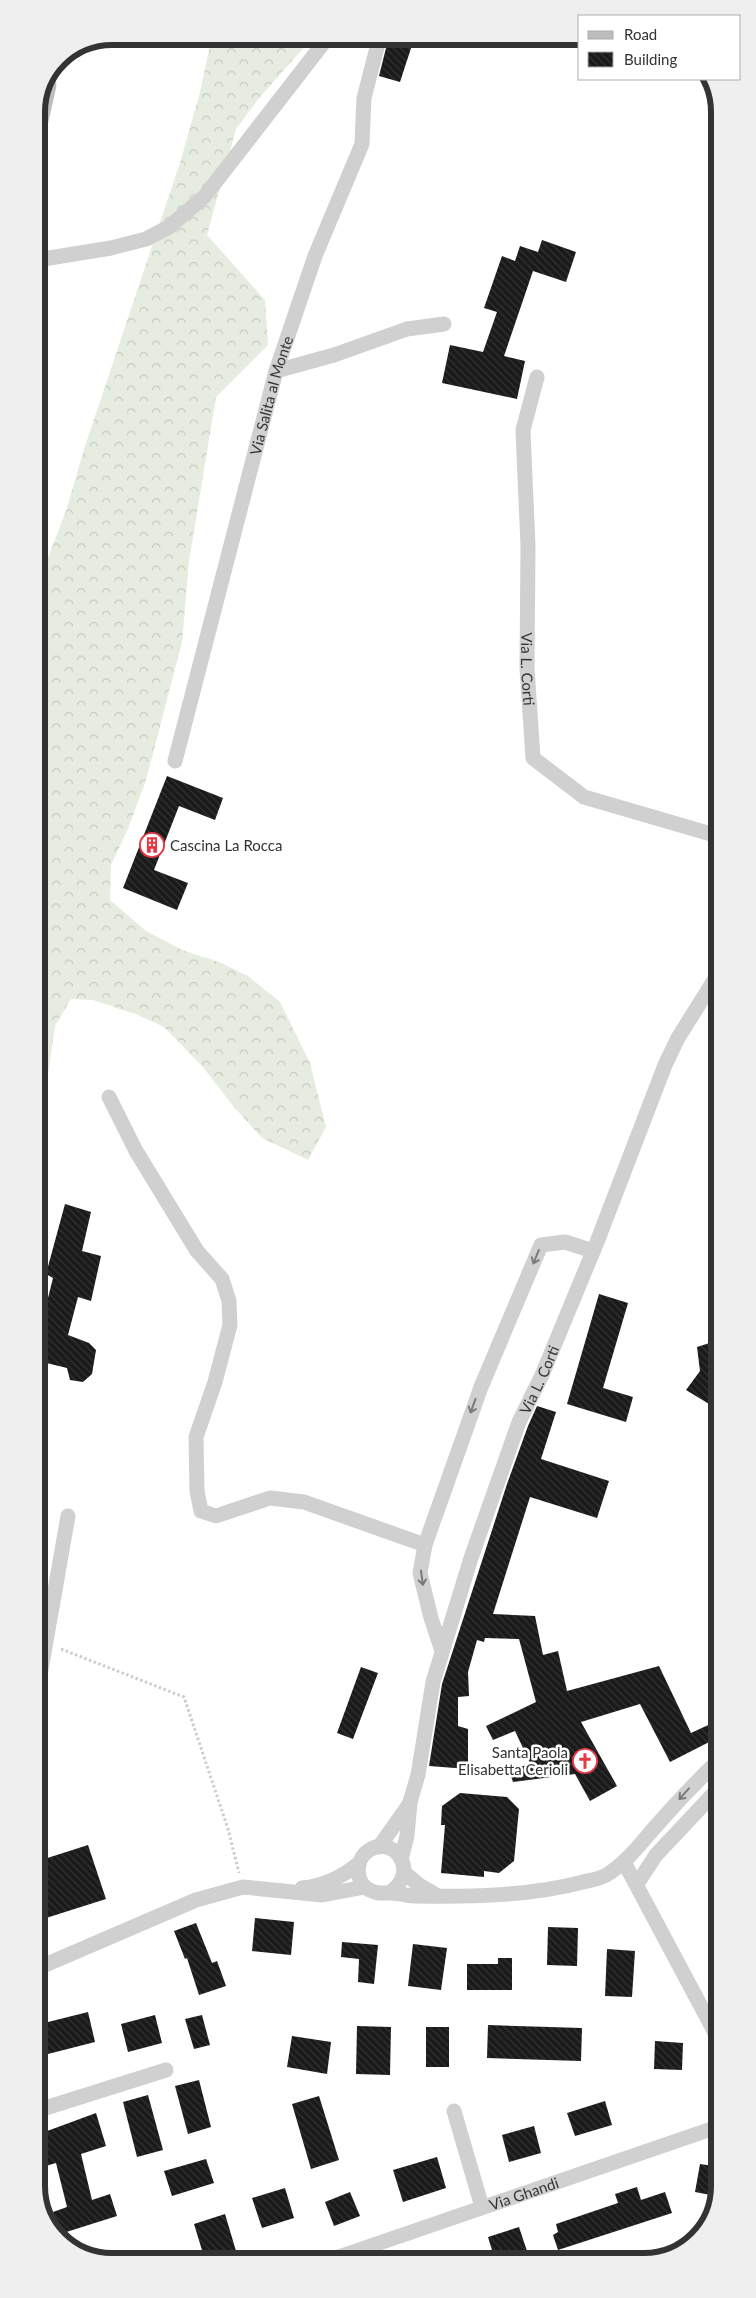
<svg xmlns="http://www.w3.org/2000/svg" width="756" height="2298" viewBox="0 0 756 2298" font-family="Lato,sans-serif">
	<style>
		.forest { fill: url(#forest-crowns) }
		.building { fill: url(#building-back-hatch) }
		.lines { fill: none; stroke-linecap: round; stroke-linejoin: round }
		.path { stroke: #cdcdcd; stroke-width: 3; stroke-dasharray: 2.5 2.5; stroke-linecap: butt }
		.street { stroke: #d0d0d0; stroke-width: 15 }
		.secondary { stroke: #bdbdbd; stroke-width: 21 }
		.oneway { stroke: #7a7a7a }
		.labels { text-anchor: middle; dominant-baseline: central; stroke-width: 5; stroke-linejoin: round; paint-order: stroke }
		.street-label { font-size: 15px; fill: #333; stroke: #fff }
		.poi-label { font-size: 15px; fill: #333; stroke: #fff; text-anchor: start }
		.rim { fill: none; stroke: #333; stroke-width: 6 }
	</style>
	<defs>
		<pattern id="forest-crowns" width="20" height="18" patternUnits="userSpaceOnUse" patternTransform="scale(1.25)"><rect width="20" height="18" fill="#e6ecdf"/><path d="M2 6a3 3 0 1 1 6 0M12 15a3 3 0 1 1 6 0" fill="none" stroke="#c6cbc0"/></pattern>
		<pattern id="building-back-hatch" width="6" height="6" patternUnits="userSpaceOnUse" patternTransform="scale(1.25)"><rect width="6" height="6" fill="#1a1a1a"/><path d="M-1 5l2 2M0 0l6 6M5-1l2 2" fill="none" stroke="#333"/></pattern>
	</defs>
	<rect width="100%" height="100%" fill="#fff"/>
	<path class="forest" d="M212,36H314L260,97L236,129L207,235L265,300L268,345L216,397L189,561L182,642L146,780L128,829L111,865L110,900L146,931L182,950L219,962L248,976L280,1002L310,1063L326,1127L308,1160L262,1138L234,1107L202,1066L164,1027L138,1015L93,1000L71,999L55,1026L38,1143L37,586L66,511L84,449L180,163L200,92Z"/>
	<path class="building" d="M389,36H397L413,42L400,82L379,76Z
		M542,240L576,252L566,282L533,271L504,356L525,361L517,399L442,383L450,345L483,352L497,312L484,308L502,256L515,261L520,246L538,252Z
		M167,776L223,798L215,820L179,806L154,870L188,883L177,910L123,888Z
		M65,1204L91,1212L82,1251L101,1256L91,1301L78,1297L68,1335L89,1343L96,1350L92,1374L83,1382L70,1380L67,1368L38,1361V1338L53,1278L46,1274Z
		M599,1294L628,1303L603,1388L633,1397L626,1422L567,1404Z
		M719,1340V1410L686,1390L700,1371L697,1347Z
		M537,1406L556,1412L541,1459L609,1481L597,1518L530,1497L493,1614L535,1616L543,1655L558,1651L567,1691L659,1666L691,1733L719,1720V1737L670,1762L640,1704L581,1722L617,1786L590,1801L575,1774L513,1782L508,1768L531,1765L515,1731L493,1740L486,1726L536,1702L519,1639L485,1638L484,1642L477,1640L468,1672L469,1696L458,1697V1726L468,1729V1769L429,1766L442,1684L507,1484L528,1426Z
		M361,1667L378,1673L353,1739L337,1733Z
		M460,1793L507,1797L519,1809L514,1861L499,1873L484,1871V1877L441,1873L445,1825H441L442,1806Z
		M88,1845L106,1899L43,1919L38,1907V1861Z
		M255,1918L294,1922L291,1955L252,1951Z
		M196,1923L212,1963L217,1961L226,1986L199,1995L187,1958L185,1959L174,1931Z
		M548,1927L578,1928L577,1966L547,1965Z
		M342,1942L378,1945L374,1984L358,1982L359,1959L341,1957Z
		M413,1944L447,1948L441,1990L408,1986Z
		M607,1949L635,1951L632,1997L605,1996Z
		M498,1958H512V1990H467V1964H498Z
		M88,2012L95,2042L48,2054L40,2024Z
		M155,2015L162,2043L128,2052L121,2024Z
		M202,2015L210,2045L194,2049L185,2019Z
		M488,2025L582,2028L581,2061L487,2058Z
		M357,2026L391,2027L390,2075L356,2074Z
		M426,2027H449V2067H426Z
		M292,2036L331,2042L327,2074L287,2067Z
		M655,2041L683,2043L682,2070L654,2069Z
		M199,2080L211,2127L188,2134L175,2086Z
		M148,2095L163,2150L137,2157L123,2102Z
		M319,2096L339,2160L311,2169L292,2104Z
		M605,2101L612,2125L575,2136L567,2113Z
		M96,2113L106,2146L81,2154L92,2200L110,2194L117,2216L60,2234L53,2212L67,2207L56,2163L39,2168V2134Z
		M534,2126L541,2153L509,2162L502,2135Z
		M437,2157L446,2188L403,2202L393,2170Z
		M206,2159L214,2183L172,2196L164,2171Z
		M700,2164L720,2167V2187L716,2196L695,2192Z
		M637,2187L641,2200L665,2192L672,2213L558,2250L553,2235L558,2232L556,2224L618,2203L615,2194Z
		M285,2188L294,2218L262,2228L252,2198Z
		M350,2192L360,2216L334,2226L325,2202Z
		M225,2214L236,2251L205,2260L194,2224Z
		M519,2227L530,2260H495L488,2237Z"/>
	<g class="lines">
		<path class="path" d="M61,1649L184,1697L228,1829L239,1873"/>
		<g class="street">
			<path d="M37,260L111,248L146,239L169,227L204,197L329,36"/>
			<path d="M276,371L334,355L407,329L444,324"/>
			<path id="s1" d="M537,377L523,430L528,546L527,668L533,758L584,797L718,836"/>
			<path id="s2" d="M175,761L276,371L315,256L362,144L364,98L380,36"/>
			<path d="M109,1097L136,1151L197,1251L222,1279L229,1301L230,1325L215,1382L196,1437L197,1491L201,1511L216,1516L270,1498L304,1502L425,1545"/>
			<path d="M442,1651L431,1618L420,1573L425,1545L481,1387L541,1245L565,1242L593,1251"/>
			<path d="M38,1687L68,1516"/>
			<path d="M379,1847L410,1803"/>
			<path id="s3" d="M401,1859L407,1836L410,1802L418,1775L433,1682L471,1558L519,1422L542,1375L597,1242L665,1065L678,1038L718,974"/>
			<path d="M624,1862L720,2042"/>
			<path d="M405,1873L419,1885L436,1895"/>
			<path d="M637,1884L656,1855L719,1788"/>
			<path d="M302,1888C323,1886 342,1877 358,1864"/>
			<path d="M389,1893C422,1872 393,1833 368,1851C354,1861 355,1885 372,1891C378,1894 383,1893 390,1893C399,1893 408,1896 416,1896C470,1897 530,1896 583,1882C591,1880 601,1879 608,1874C627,1862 641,1843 656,1826C676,1803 697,1781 719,1760"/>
			<path d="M38,1968L196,1900L243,1887L322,1895L365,1887"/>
			<path d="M39,2110L166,2070"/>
			<path d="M454,2111L482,2207"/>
			<path id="s4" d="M327,2261L720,2126"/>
		</g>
		<path class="secondary" d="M36,129L46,85"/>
	</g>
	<defs><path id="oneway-shaft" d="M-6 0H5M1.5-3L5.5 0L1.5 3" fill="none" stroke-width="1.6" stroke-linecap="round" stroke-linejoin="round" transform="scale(1.25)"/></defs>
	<g class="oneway">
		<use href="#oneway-shaft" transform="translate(536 1257) rotate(112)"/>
		<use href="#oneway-shaft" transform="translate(473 1406) rotate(110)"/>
		<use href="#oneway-shaft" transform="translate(422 1578) rotate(82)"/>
		<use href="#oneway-shaft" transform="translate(684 1794) rotate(132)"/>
	</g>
	<defs>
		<symbol id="building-ring" viewBox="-11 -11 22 22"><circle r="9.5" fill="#fff" stroke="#e63946" stroke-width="1.5"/><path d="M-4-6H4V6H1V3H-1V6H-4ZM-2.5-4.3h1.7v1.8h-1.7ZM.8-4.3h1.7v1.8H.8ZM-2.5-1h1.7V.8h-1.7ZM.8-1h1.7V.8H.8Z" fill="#e63946"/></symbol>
		<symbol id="church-ring" viewBox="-11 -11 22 22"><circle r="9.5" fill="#fff" stroke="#e63946" stroke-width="1.5"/><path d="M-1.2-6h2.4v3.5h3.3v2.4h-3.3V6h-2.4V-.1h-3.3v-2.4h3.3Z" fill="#e63946"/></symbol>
	</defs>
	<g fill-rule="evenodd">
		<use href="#building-ring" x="138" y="831" width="28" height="28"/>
		<use href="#church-ring" x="571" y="1747" width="28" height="28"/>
	</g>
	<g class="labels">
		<g class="street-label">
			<text stroke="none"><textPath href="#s2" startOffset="378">Via Salita al Monte</textPath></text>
			<text stroke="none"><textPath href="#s1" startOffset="294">Via L. Corti</textPath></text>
			<text stroke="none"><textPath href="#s3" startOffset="501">Via L. Corti</textPath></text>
			<text stroke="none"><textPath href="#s4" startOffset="208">Via Ghandi</textPath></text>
		</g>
		<g class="poi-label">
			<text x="170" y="845">Cascina La Rocca</text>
			<text x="568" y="1752" text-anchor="end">Santa Paola<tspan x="568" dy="17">Elisabetta Cerioli</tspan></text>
		</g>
	</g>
	<path d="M0 0H756V2298H0ZM112 45H644A67 67 0 0 1 711 112V2186A67 67 0 0 1 644 2253H112A67 67 0 0 1 45 2186V112A67 67 0 0 1 112 45Z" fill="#efefef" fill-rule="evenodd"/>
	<path class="rim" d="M112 45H644A67 67 0 0 1 711 112V2186A67 67 0 0 1 644 2253H112A67 67 0 0 1 45 2186V112A67 67 0 0 1 112 45Z"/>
	<rect x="578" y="15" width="162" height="65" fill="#ffffff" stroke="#adadad"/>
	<rect x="588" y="31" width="25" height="8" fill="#bdbdbd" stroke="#adadad"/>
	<text x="624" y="40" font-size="15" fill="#333333">Road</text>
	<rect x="588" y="52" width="25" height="15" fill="url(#building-back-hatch)" stroke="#adadad"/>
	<text x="624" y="65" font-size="15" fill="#333333">Building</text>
</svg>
